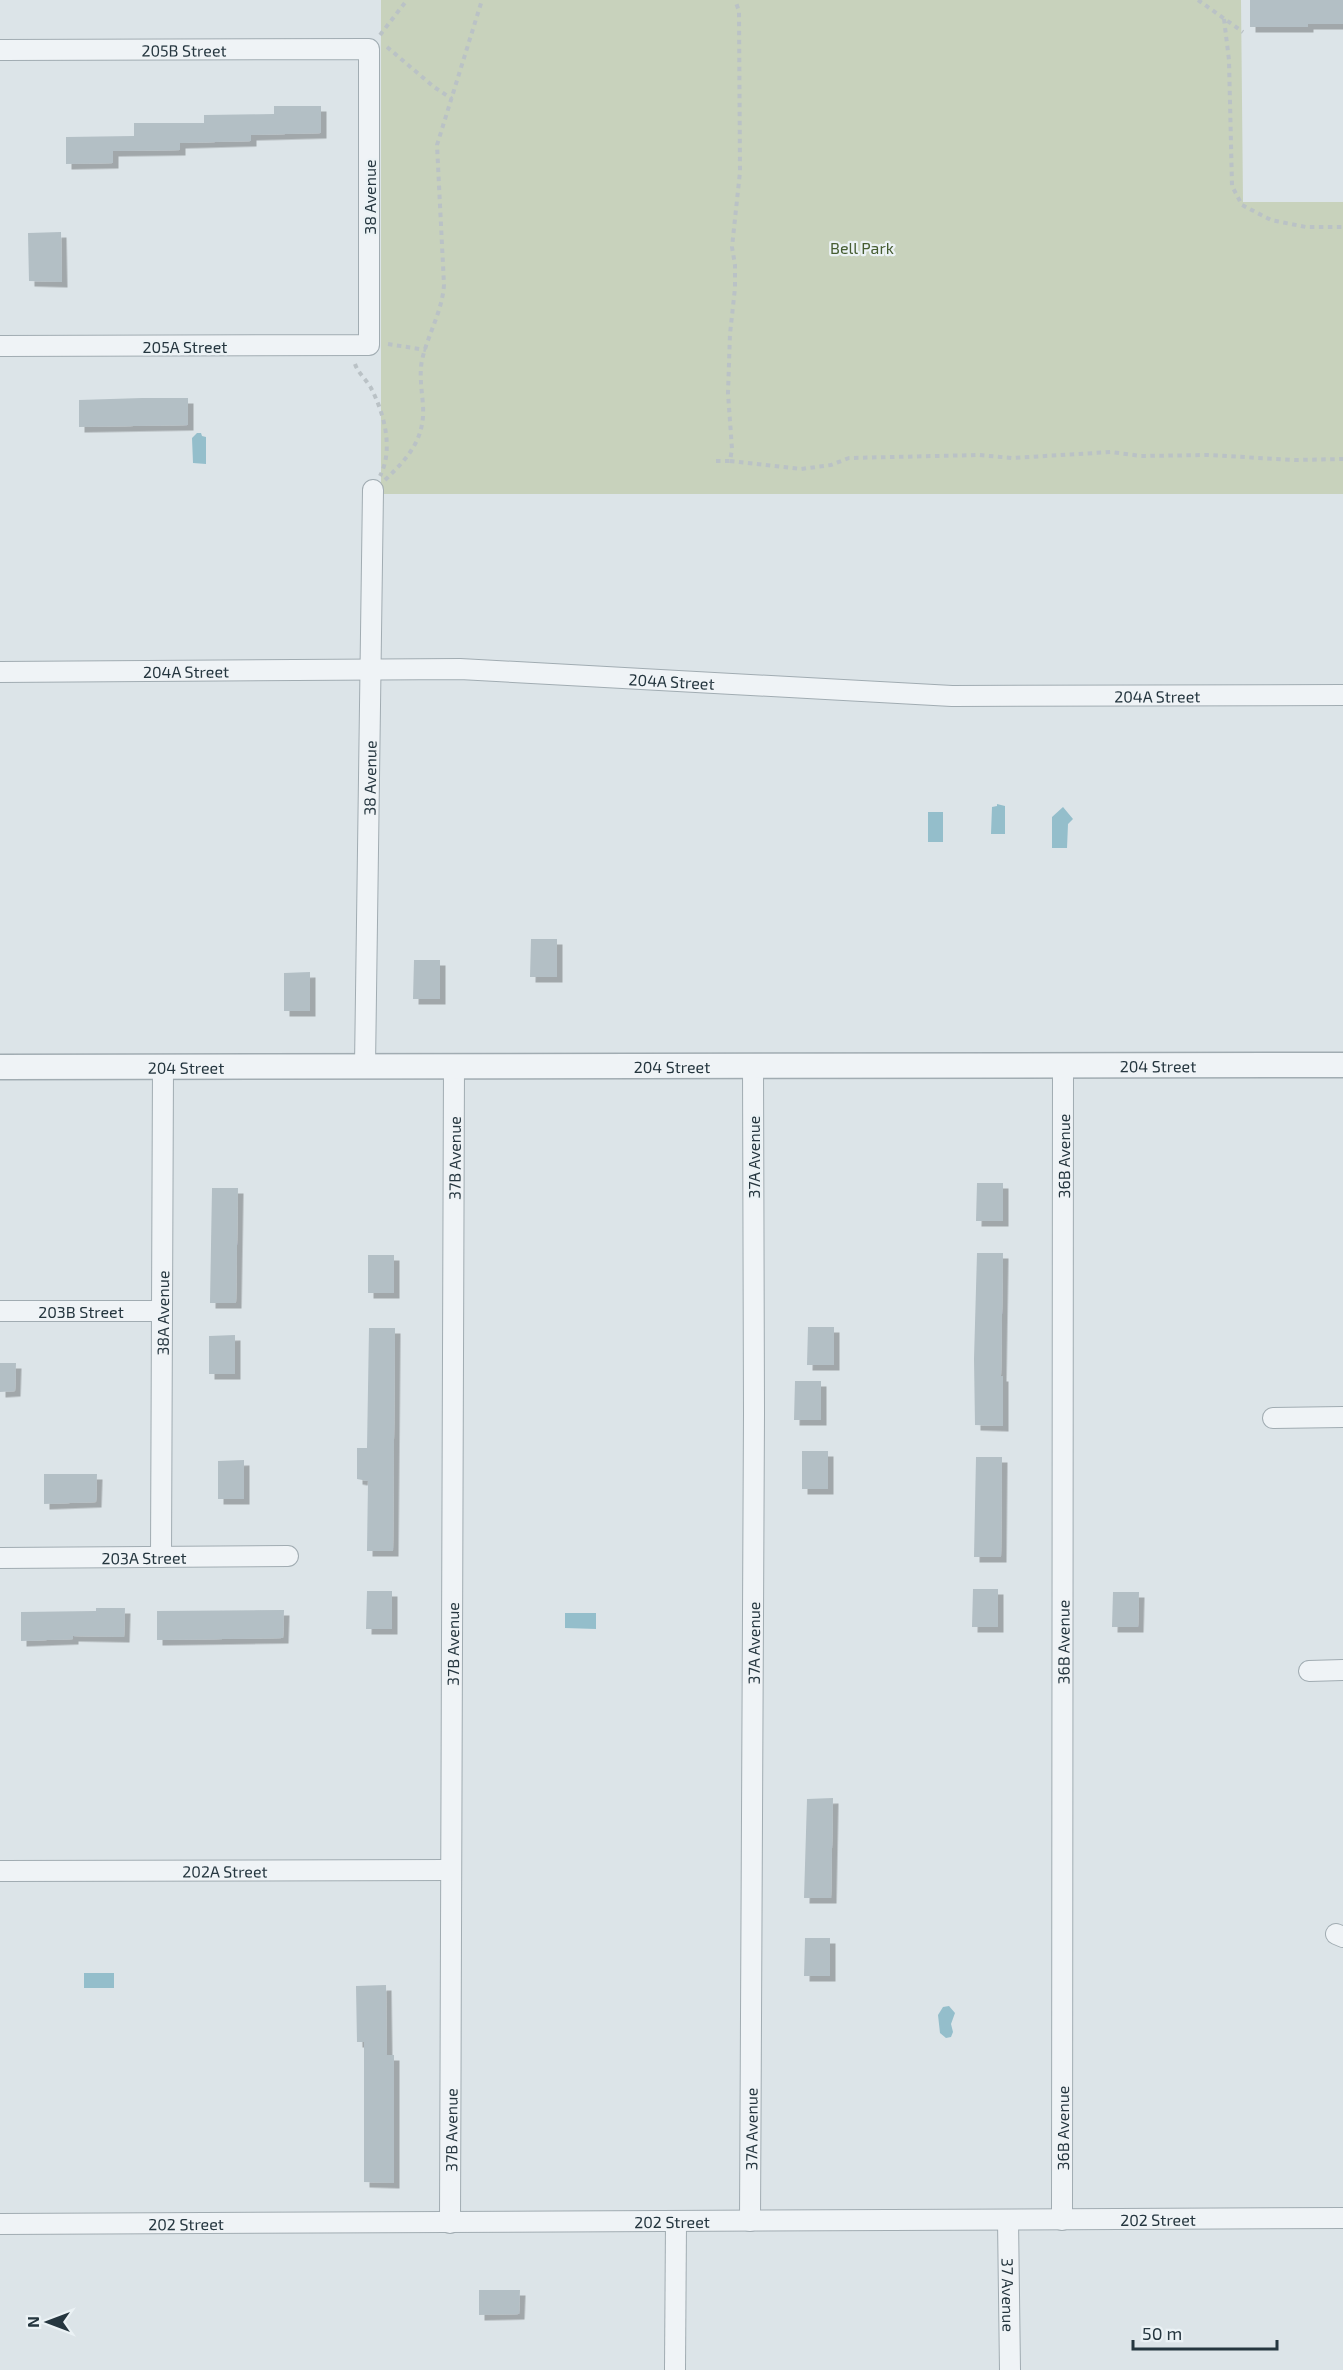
<svg xmlns="http://www.w3.org/2000/svg" width="1343" height="2370" viewBox="0 0 1343 2370" font-family="'Exo 2',sans-serif">
	<style>
		.green { fill: #c8d2bc }
		.water { fill: #94becb }
		.building { fill: #b3bfc5; filter: url(#shadow) }
		.lines { fill: none; stroke-linecap: round; stroke-linejoin: round }
		.minor-casing { stroke: #a1acb2; stroke-width: 22 }
		.tertiary-casing { stroke: #a1acb2; stroke-width: 27 }
		.path { stroke: #bac2c6; stroke-width: 4; stroke-dasharray: 4.5 4.5; stroke-linecap: butt }
		.minor { stroke: #eff3f6; stroke-width: 20 }
		.tertiary { stroke: #eff3f6; stroke-width: 24 }
		.labels { text-anchor: middle; dominant-baseline: central; stroke-width: 4.5; stroke-linejoin: round; paint-order: stroke }
		.street-label { font-size: 16px; fill: #25363f; stroke: #ebf2f5 }
		.park-label { font-size: 16px; fill: #455c31; stroke: #ebf2f5 }
	</style>
	<defs>
		<filter id="shadow"><feDropShadow dx="5.5" dy="5.5" stdDeviation="0" flood-color="#0004"/></filter>
	</defs>
	<rect width="100%" height="100%" fill="#dce4e8"/>
	<path class="green" d="M381,0H1241L1243,202H1343V494H381Z"/>
	<path class="water" d="M197,433H201L202,436L206,437V464L193,463L192,438Z
		M997,804L1005,806V834H991L992,807L997,806Z
		M1063,807L1073,819L1068,824L1067,848H1052V817Z
		M928,812H943V842H928Z
		M565,1613H596V1629L565,1628Z
		M84,1973H114V1988H84Z
		M949,2006L955,2013L951,2024L953,2032L951,2037L946,2038L940,2033L938,2015L943,2007Z"/>
	<path class="building" d="M1250,0H1343V24H1308V27H1250Z
		M274,106H321V133L251,135V141L180,143V150L113,151V163L66,164V137L134,136V123H204V115L274,114Z
		M61,232L62,282L29,281L28,233Z
		M142,398H188V425L79,427V400Z
		M531,939H557V977H530Z
		M414,960H440V999H413Z
		M310,972V1011H284V973Z
		M977,1183H1003V1221H976Z
		M212,1188H238L236,1303H210Z
		M977,1253H1003L1001,1376H1003V1426L975,1425L974,1359Z
		M368,1255H394V1293H368Z
		M808,1327H834V1365H807Z
		M369,1328H395L393,1551H367L368,1481L357,1479V1448H367Z
		M235,1335V1374H209V1336Z
		M0,1363H16L15,1391L0,1392Z
		M795,1381H821V1420H794Z
		M802,1451H828V1489H802Z
		M976,1457H1002L1001,1557H974Z
		M244,1460V1499H218V1461Z
		M44,1474H97L96,1502L44,1504Z
		M973,1589H998V1627H972Z
		M367,1591H392V1629H366Z
		M1113,1592H1139L1138,1627H1112Z
		M96,1608H125L124,1637L73,1636V1639L21,1641V1612L96,1611Z
		M284,1610L283,1638L157,1640V1611Z
		M833,1798L831,1898H804L807,1799Z
		M805,1938H830V1976H804Z
		M386,1985L387,2055H394V2183L364,2182V2042H357L356,1986Z
		M479,2290H520L519,2314L479,2315Z"/>
	<g class="lines">
		<defs>
			<g id="minor">
				<path id="s1" d="M0,50L369,49V345L0,346"/>
				<path id="s2" d="M0,672L460,669L952,696L1343,695"/>
				<path id="s3" d="M365,1066L373,490"/>
				<path id="s4" d="M0,1311H162"/>
				<path d="M1273,1418L1343,1417"/>
				<path id="s5" d="M161,1557L163,1067"/>
				<path id="s6" d="M0,1558L288,1556"/>
				<path d="M1309,1671L1343,1670"/>
				<path id="s7" d="M0,1871L450,1870"/>
				<path d="M1336,1934L1343,1937"/>
				<path id="s8" d="M1008,2220L1010,2370"/>
				<path id="s9" d="M1062,2220L1063,1065"/>
				<path id="s10" d="M750,2221L754,1413L753,1065"/>
				<path id="s11" d="M450,2223L454,1066"/>
				<path id="s12" d="M0,2224L1343,2218"/>
				<path d="M675,2370L676,2222"/>
			</g>
			<g id="tertiary">
				<path id="s13" d="M0,1067L1343,1065"/>
			</g>
		</defs>
		<use href="#minor" class="minor-casing"/>
		<use href="#tertiary" class="tertiary-casing"/>
		<path class="path" d="M1198,0L1243,32
			M1224,19L1229,60L1232,186L1242,205L1271,220L1306,227H1343
			M380,35L407,0
			M387,47L434,87L452,99
			M388,344L426,350
			M355,364C358,373 366,379 371,388C384,413 394,449 380,476
			M716,461H730L732,449L728,393L730,334L735,288V265L732,247L740,172L739,11L735,0
			M730,461L801,469L831,465L849,458L979,455L1012,458L1111,452L1141,456L1208,455L1295,460L1343,459
			M385,480C408,458 425,439 423,406C422,390 419,376 422,360C428,334 442,312 444,285L437,145L482,0"/>
		<use href="#minor" class="minor"/>
		<use href="#tertiary" class="tertiary"/>
	</g>
	<g class="labels">
		<g class="street-label">
			<text stroke="none"><textPath href="#s1" startOffset="184">205B Street</textPath></text>
			<text transform="translate(369 197) rotate(-90)">38 Avenue</text>
			<text x="185" y="346">205A Street</text>
			<text stroke="none"><textPath href="#s2" startOffset="186">204A Street</textPath></text>
			<text stroke="none"><textPath href="#s2" startOffset="672">204A Street</textPath></text>
			<text stroke="none"><textPath href="#s2" startOffset="1158">204A Street</textPath></text>
			<text stroke="none"><textPath href="#s3" startOffset="288">38 Avenue</textPath></text>
			<text stroke="none"><textPath href="#s13" startOffset="1158">204 Street</textPath></text>
			<text stroke="none"><textPath href="#s13" startOffset="672">204 Street</textPath></text>
			<text stroke="none"><textPath href="#s13" startOffset="186">204 Street</textPath></text>
			<text stroke="none"><textPath href="#s9" startOffset="1064">36B Avenue</textPath></text>
			<text transform="translate(753 1157) rotate(-90)">37A Avenue</text>
			<text stroke="none"><textPath href="#s11" startOffset="1065">37B Avenue</textPath></text>
			<text stroke="none"><textPath href="#s4" startOffset="81">203B Street</textPath></text>
			<text stroke="none"><textPath href="#s5" startOffset="244">38A Avenue</textPath></text>
			<text stroke="none"><textPath href="#s6" startOffset="144">203A Street</textPath></text>
			<text stroke="none"><textPath href="#s9" startOffset="578">36B Avenue</textPath></text>
			<text stroke="none"><textPath href="#s10" startOffset="578">37A Avenue</textPath></text>
			<text stroke="none"><textPath href="#s11" startOffset="579">37B Avenue</textPath></text>
			<text stroke="none"><textPath href="#s7" startOffset="225">202A Street</textPath></text>
			<text stroke="none"><textPath href="#s9" startOffset="92">36B Avenue</textPath></text>
			<text stroke="none"><textPath href="#s10" startOffset="92">37A Avenue</textPath></text>
			<text stroke="none"><textPath href="#s11" startOffset="93">37B Avenue</textPath></text>
			<text stroke="none"><textPath href="#s12" startOffset="1158">202 Street</textPath></text>
			<text stroke="none"><textPath href="#s12" startOffset="672">202 Street</textPath></text>
			<text stroke="none"><textPath href="#s12" startOffset="186">202 Street</textPath></text>
			<text stroke="none"><textPath href="#s8" startOffset="75">37 Avenue</textPath></text>
		</g>
		<g class="park-label">
			<text x="862" y="247">Bell Park</text>
		</g>
	</g>
	<g transform="translate(48 2322) rotate(270)" stroke="#ebf2f5" stroke-width="4.5" paint-order="stroke">
	<path d="M0-4.5L10 22L0 15L-10 22Z" fill="#25363f"/>
	<text y="-9" font-size="16" font-weight="bold" text-anchor="middle" fill="#25363f">N</text>
	</g>
	<path d="M1133 2340v9h144v-9" fill="none" stroke="#25363f" stroke-width="3"/>
	<text x="1142" y="2340" font-size="18" fill="#25363f" stroke="#ebf2f5" stroke-width="4.5" paint-order="stroke">50 m</text>
</svg>
